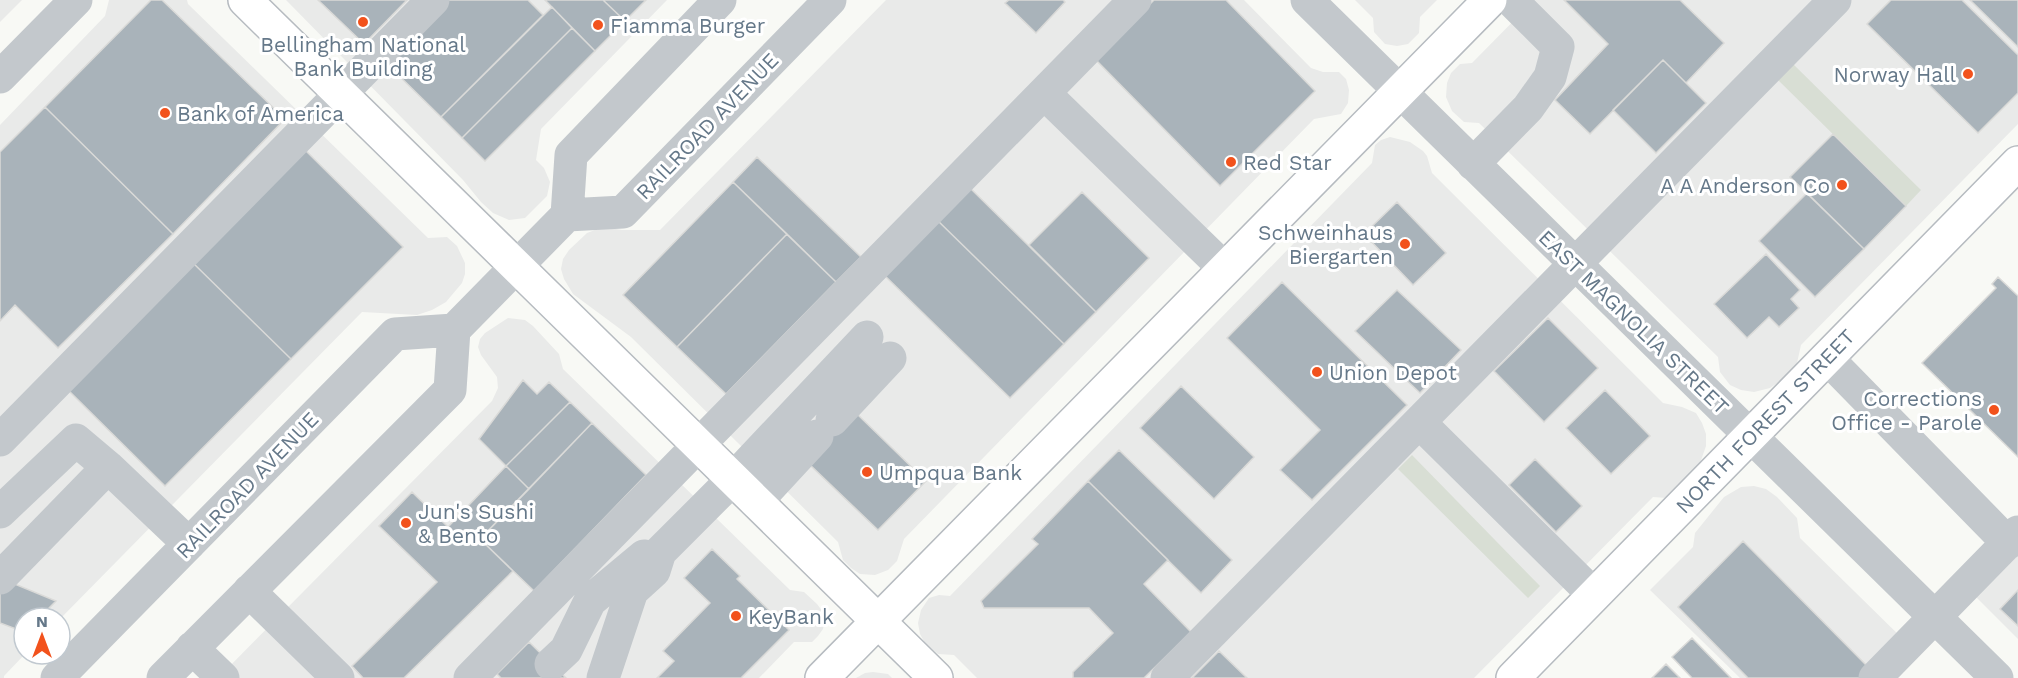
<svg xmlns="http://www.w3.org/2000/svg" width="2018" height="678" viewBox="0 0 2018 678" font-family="'Work Sans',sans-serif">
	<style>
		.built { fill: #e9eae9 }
		.green { fill: #d8ded4 }
		.building { fill: #a9b3ba; stroke: #dadad8; stroke-width: 1.5 }
		.lines { fill: none; stroke-linecap: round; stroke-linejoin: round }
		.major-casing { stroke: #b6bbc0; stroke-width: 36 }
		.minor { stroke: #c3c8cc; stroke-width: 33 }
		.major { stroke: #fff; stroke-width: 33 }
		.poi-dot { fill: #f2521c; stroke: #fff; stroke-width: 2 }
		.labels { text-anchor: middle; dominant-baseline: central; stroke-width: 6; stroke-linejoin: round; paint-order: stroke }
		.poi-label { font-size: 21px; fill: #657889; stroke: #fff; text-anchor: start }
		.street-label { font-size: 21px; fill: #657889; stroke: #fff }
	</style>
	<rect width="100%" height="100%" fill="#f8f9f5"/>
	<path class="built" d="M0,0H22L0,22Z
		M109,0H187L188,4L428,238L447,237L457,246L465,263V274L462,283L446,302L432,310L417,315L362,312L60,619L24,618L25,654L4,676V678H0V125L105,16Z
		M286,0H667L541,129L536,160L544,168L550,182L547,196L525,218L509,220L493,213L481,202L463,180Z
		M886,0H1244L1311,68L1323,72H1339L1346,79L1349,90L1348,103L1341,114L1314,119L904,539L897,561L888,570L875,575L860,574L851,568L843,560L838,542L631,337L573,294L564,279L561,269L563,259L569,250L587,233L603,227L622,230H660Z
		M1355,0H1437L1420,17L1419,33L1408,44L1397,46L1385,44L1374,32L1373,18Z
		M1534,0H2018V124L1801,345L1797,363L1780,381L1770,388L1754,392L1741,390L1730,385L1720,372L1718,357L1479,123L1464,122L1452,111L1446,97L1447,83L1451,73L1460,64L1472,63Z
		M1390,137L1410,142L1423,151L1427,156L1432,173L1663,403L1682,407L1696,413L1702,423L1706,434V446L1699,466L1667,498L1653,497L1474,678H977L954,655L938,654L925,643L920,634L918,623L921,610L929,598L939,595L950,596L1372,163L1375,145L1381,140Z
		M508,318L525,320L533,326L559,354L563,369L790,590L804,592L817,604L823,612L825,621L823,629L818,636L812,642H794L759,678H218L492,401L498,388L497,377L481,355L478,347L480,339L485,333Z
		M1754,486L1766,489L1777,497L1797,518L1800,538L1908,644L1875,678H1740L1650,590L1693,547L1695,533L1724,497L1741,487Z
		M2018,540V639L1968,589Z
		M873,672L888,674L892,678H856L865,673Z"/>
	<path class="green" d="M1793,64L1921,190L1906,206L1778,80Z
		M1412,455L1540,586L1528,598L1398,469Z"/>
	<path class="building" d="M151,0H162L285,119L173,234L45,107Z
		M318,0H407L364,44Z
		M448,0H528L543,15L441,117L386,63Z
		M545,0H603L625,21L595,51Z
		M603,0H646L625,21Z
		M1009,0H1063L1065,2L1036,33L1005,3Z
		M1154,0H1226L1315,91L1220,186L1095,59Z
		M1564,0H1680L1724,43L1686,83L1663,60L1590,134L1555,100L1608,44Z
		M1891,0H1962L2018,55V93L1978,133L1867,24Z
		M1970,0H2018V47Z
		M552,7L572,28L462,138L441,117Z
		M572,28L595,51L485,161L462,138Z
		M1663,60L1706,103L1656,153L1613,110Z
		M45,107L173,234L58,348L15,305L0,321V152Z
		M1833,134L1906,206L1864,249L1790,177Z
		M302,147L403,247L291,359L190,260Z
		M757,157L861,257L836,282L733,182Z
		M733,182L787,234L677,347L623,295Z
		M968,186L1096,312L1064,344L935,218Z
		M1082,192L1149,258L1096,312L1029,245Z
		M1807,193L1864,249L1815,297L1759,241Z
		M1397,202L1446,253L1413,285L1364,234Z
		M935,218L1064,344L1010,398L881,272Z
		M787,234L836,282L726,394L677,347Z
		M1766,254L1800,290L1791,299L1799,308L1779,327L1769,317L1747,338L1714,304Z
		M190,260L291,359L165,486L64,386Z
		M1998,277L2018,296V457L1922,363L1996,288L1992,284Z
		M1282,282L1407,405L1312,500L1280,470L1320,430L1227,338Z
		M1397,290L1461,350L1420,393L1355,331Z
		M1548,318L1598,368L1544,422L1494,371Z
		M523,380L537,394L549,382L570,402L506,466L479,439Z
		M1181,386L1254,457L1214,499L1140,428Z
		M1605,390L1650,436L1611,474L1566,428Z
		M570,402L592,423L529,489L506,466Z
		M856,413L926,481L878,530L808,463L832,420Z
		M592,423L646,475L534,591L480,539Z
		M1119,450L1232,560L1201,593L1088,481Z
		M1535,459L1582,506L1556,532L1509,485Z
		M506,466L529,489L480,539L513,571L404,678H363L352,666L437,582L379,526L412,492L448,527Z
		M1088,481L1168,560L1144,584L1191,632L1144,678H1073V672L1113,633L1089,608H984L981,601L1038,544L1032,539Z
		M1743,541L1874,673L1869,678H1748L1678,607Z
		M712,549L740,576L737,579L789,630L741,678H657L674,661L663,651L710,603L684,578Z
		M0,578L56,601L39,618H24V632L0,623Z
		M2018,590V626L2000,609Z
		M1692,638L1731,678H1692L1672,657Z
		M529,642L566,678H501L497,674Z
		M1219,651L1247,678H1192Z
		M1666,664L1680,678H1652Z"/>
	<g class="lines">
		<defs>
			<path id="major" d="M245,0L936,678
				M822,678L1490,0
				M1513,678L2018,163"/>
		</defs>
		<use href="#major" class="major-casing"/>
		<path class="minor" d="M1307,0L1997,678
			M0,77L76,0
			M1044,93L1225,269
			M1473,164L1528,108L1550,77L1558,47L1511,0
			M567,215L623,212L830,0
			M1827,358L2008,543
			M832,420L890,358
			M1419,422L1594,595
			M0,440L433,0
			M756,502L817,436
			M0,512L76,440L108,467L189,544
			M0,578L108,467
			M249,591L338,678
			M192,648L223,678
			M551,664L566,650L590,601L644,556
			M57,678L395,334L454,330
			M163,678L450,390L454,330L567,215L571,155L720,0
			M470,678L1135,0
			M603,678L632,591L654,571L660,552L733,479L867,337
			M1167,678L1835,0
			M1875,678L2018,532"/>
		<use href="#major" class="major"/>
	</g>
	<g class="poi-dot">
		<circle cx="363" cy="22" r="6"/>
		<circle cx="598" cy="25" r="6"/>
		<circle cx="1968" cy="74" r="6"/>
		<circle cx="165" cy="113" r="6"/>
		<circle cx="1231" cy="162" r="6"/>
		<circle cx="1842" cy="185" r="6"/>
		<circle cx="1405" cy="244" r="6"/>
		<circle cx="1317" cy="372" r="6"/>
		<circle cx="1994" cy="410" r="6"/>
		<circle cx="867" cy="472" r="6"/>
		<circle cx="406" cy="523" r="6"/>
		<circle cx="736" cy="616" r="6"/>
	</g>
	<g class="labels">
		<g class="poi-label">
			<text x="610" y="25">Fiamma Burger</text>
			<text x="363" y="44" text-anchor="middle">Bellingham National<tspan x="363" dy="24">Bank Building</tspan></text>
			<text x="1956" y="74" text-anchor="end">Norway Hall</text>
			<text x="177" y="113">Bank of America</text>
			<text x="1243" y="162">Red Star</text>
			<text x="1830" y="185" text-anchor="end">A A Anderson Co</text>
			<text x="1393" y="232" text-anchor="end">Schweinhaus<tspan x="1393" dy="24">Biergarten</tspan></text>
			<text x="1329" y="372">Union Depot</text>
			<text x="1982" y="398" text-anchor="end">Corrections<tspan x="1982" dy="24">Office - Parole</tspan></text>
			<text x="879" y="472">Umpqua Bank</text>
			<text x="418" y="511">Jun's Sushi<tspan x="418" dy="24">&amp; Bento</tspan></text>
			<text x="748" y="616">KeyBank</text>
		</g>
		<g class="street-label">
			<text transform="translate(707 126) rotate(-46)">RAILROAD AVENUE</text>
			<text transform="translate(1634 322) rotate(44)">EAST MAGNOLIA STREET</text>
			<text transform="translate(1765 421) rotate(-46)">NORTH FOREST STREET</text>
			<text transform="translate(247 485) rotate(-46)">RAILROAD AVENUE</text>
		</g>
	</g>
	<g transform="translate(42 636)"><circle r="28" fill="#ffffff" stroke="#c1c9d0" stroke-width="1.5"/>
	<path d="M0-4.5L10 22L0 15L-10 22Z" fill="#f2521c"/>
	<text y="-9" font-size="16" font-weight="bold" text-anchor="middle" fill="#657889">N</text>
	</g>
</svg>
